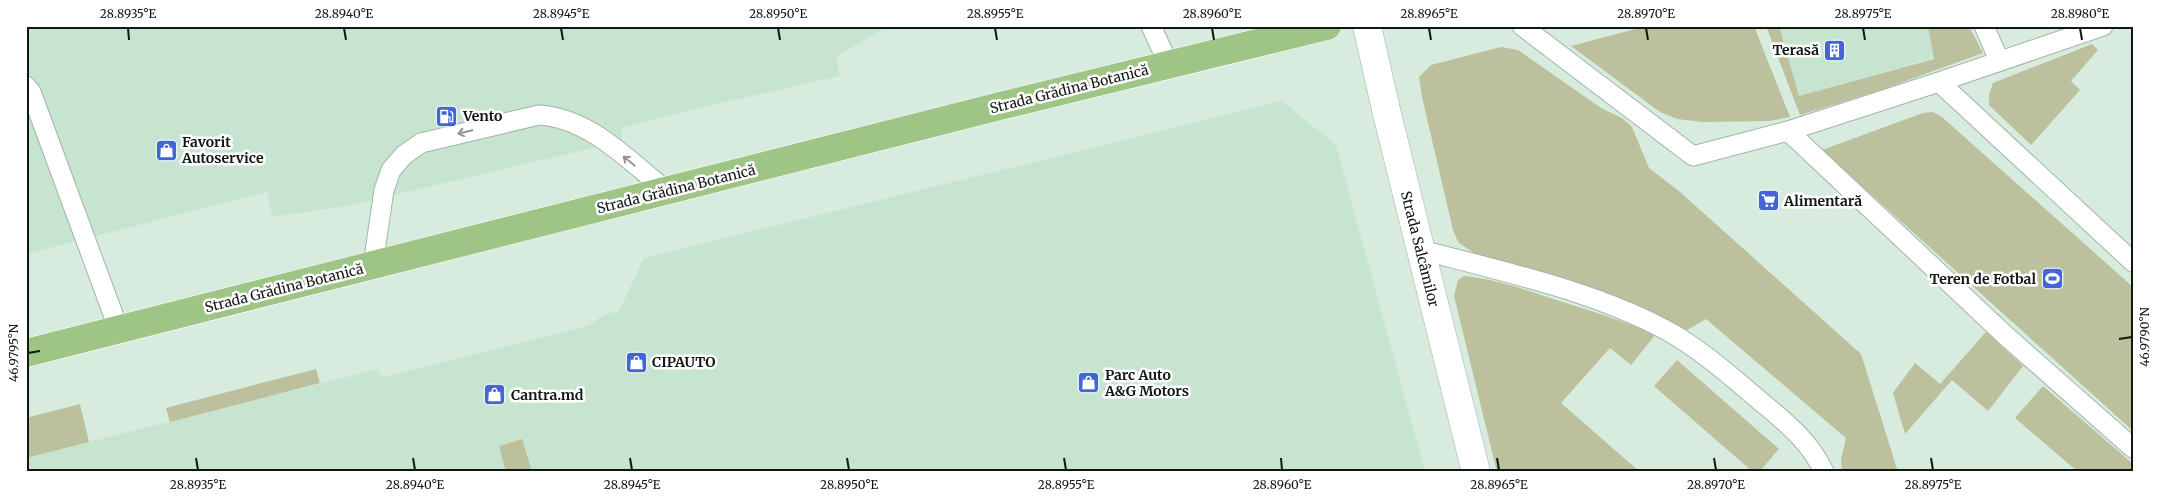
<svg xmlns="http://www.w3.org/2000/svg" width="2159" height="498" viewBox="0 0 2159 498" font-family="Merriweather,serif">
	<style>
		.built { fill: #c7e4d1 }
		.green { fill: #bcc09c }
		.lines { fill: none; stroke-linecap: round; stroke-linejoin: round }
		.service-casing { stroke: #a0b5a8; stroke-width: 21 }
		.minor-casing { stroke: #a0b5a8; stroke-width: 29 }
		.primary-casing { stroke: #fff; stroke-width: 29 }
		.service { stroke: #fff; stroke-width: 19 }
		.minor { stroke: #fff; stroke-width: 28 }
		.primary { stroke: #9fc586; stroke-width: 28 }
		.oneway { stroke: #949795 }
		.ticks { fill: none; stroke: #111813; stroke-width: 2 }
		.labels { text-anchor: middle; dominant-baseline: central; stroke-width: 5; stroke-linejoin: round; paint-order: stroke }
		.poi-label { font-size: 14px; font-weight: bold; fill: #111813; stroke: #fff; text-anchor: start }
		.street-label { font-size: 14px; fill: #111813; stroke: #fff }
		.neatline { fill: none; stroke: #111813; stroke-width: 2 }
		.ticks-label { font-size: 12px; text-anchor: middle; fill: #111813 }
	</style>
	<rect width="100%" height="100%" fill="#d7ecde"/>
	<path class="built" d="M26,26H888L836,57L840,76L695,109L621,128L623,141L347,206L272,217L267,192L26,254Z
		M1779,26H1928L1934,58L1799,96Z
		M1282,101L1336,145L1425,472H26V458L378,369L382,377L590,325L603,315L619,311L644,258Z"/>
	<path class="green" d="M1647,26H1754L1790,117L1769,121L1702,122L1677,119L1660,112L1571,46Z
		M1766,26H1779L1799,96L1934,59L1928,26H1969L1983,53L1881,90L1800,115Z
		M2092,44L2098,50L2071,81L2080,90L2031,145L1989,105V94L1993,83Z
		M1501,47L1518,50L1601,108L1622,118L1632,127L1649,168L1680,192L1861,354L1898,472H1842L1841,460L1846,438L1706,319L1687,330L1608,296L1478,256L1458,242L1453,230L1422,97L1419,77L1431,65Z
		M1933,112L1942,117L2133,287V431L1822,150L1923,113Z
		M1464,276C1495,279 1524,289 1553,299C1588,310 1622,320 1655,335L1631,365L1610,348L1561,403L1640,472H1497L1454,296L1458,280Z
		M1986,332L2023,366L1988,411L1952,380L1905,434L1893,393L1915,363L1940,384Z
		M1677,360L1779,449L1759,472H1753L1654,386Z
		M316,369L320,383L170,422L166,408Z
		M2043,386L2133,464V472H2078L2015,418Z
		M80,404L89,442L26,458V418Z
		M522,439L532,472H506L499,446Z"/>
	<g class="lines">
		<defs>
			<path id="service" d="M1151,26L1169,65
				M1522,26L1693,156L1788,131L1939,82L2103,26
				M1984,26L1999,60
				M1939,82L2133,262
				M26,86L31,92L119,330
				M1788,131L2006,336L2133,448
				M1421,250C1502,271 1606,294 1678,337C1707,355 1733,378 1759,400C1784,421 1810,441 1824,472
				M373,265L384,190L391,170L404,155L421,143L539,115C590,118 629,161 667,191"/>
			<path id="minor" d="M1367,26L1387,114L1476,472"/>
			<path id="primary" d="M26,353L1000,106L1327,26"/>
		</defs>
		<use href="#service" class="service-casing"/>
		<use href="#minor" class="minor-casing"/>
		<use href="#primary" class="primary-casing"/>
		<use href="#service" class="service"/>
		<use href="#minor" class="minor"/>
		<use href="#primary" class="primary"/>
	</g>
	<defs><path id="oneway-shaft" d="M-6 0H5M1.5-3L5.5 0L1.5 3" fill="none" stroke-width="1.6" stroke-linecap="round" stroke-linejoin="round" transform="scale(1.25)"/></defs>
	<g class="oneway">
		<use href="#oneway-shaft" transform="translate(465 132) rotate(167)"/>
		<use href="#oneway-shaft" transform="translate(629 161) rotate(-141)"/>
	</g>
	<path class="ticks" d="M128,28L129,40M344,28L346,40M561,28L563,40M778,28L780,40M995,28L997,40M1212,28L1214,40M1429,28L1431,40M1646,28L1648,40M1863,28L1865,40M2080,28L2082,40M2119,339L2132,337M28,353L40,351M196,458L198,470M413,458L415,470M630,458L632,470M847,458L849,470M1064,458L1066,470M1281,458L1282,470M1497,458L1499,470M1714,458L1716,470M1931,458L1933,470"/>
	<defs>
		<symbol id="building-square" viewBox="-11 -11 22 22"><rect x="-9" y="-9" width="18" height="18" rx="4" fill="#4365d7" stroke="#fff"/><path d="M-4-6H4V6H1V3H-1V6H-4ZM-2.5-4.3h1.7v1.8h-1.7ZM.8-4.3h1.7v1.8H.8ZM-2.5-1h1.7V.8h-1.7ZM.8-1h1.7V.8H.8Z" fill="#fff"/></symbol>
		<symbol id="fuel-square" viewBox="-11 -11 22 22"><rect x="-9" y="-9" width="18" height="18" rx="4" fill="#4365d7" stroke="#fff"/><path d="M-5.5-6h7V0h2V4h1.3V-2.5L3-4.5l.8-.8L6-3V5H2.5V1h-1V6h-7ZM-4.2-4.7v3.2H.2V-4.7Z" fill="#fff"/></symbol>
		<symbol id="shop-square" viewBox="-11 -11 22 22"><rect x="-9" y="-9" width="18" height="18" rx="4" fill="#4365d7" stroke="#fff"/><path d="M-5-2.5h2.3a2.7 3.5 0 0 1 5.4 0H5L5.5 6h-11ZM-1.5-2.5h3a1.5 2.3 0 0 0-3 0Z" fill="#fff"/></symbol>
		<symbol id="supermarket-square" viewBox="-11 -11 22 22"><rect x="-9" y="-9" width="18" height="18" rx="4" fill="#4365d7" stroke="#fff"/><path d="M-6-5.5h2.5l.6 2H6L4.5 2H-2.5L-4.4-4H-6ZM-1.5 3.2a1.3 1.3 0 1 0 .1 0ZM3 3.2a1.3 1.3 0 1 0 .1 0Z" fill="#fff"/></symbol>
		<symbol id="stadium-square" viewBox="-11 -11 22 22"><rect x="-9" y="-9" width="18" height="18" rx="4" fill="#4365d7" stroke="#fff"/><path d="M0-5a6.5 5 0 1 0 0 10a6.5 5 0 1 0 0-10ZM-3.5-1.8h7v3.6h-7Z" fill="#fff"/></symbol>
	</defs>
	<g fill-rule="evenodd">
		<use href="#building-square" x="1822" y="38" width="25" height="25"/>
		<use href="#fuel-square" x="434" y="104" width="25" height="25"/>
		<use href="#shop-square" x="154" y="138" width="25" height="25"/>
		<use href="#supermarket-square" x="1756" y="188" width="25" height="25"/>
		<use href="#stadium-square" x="2040" y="266" width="25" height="25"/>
		<use href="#shop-square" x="624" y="350" width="25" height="25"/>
		<use href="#shop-square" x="1076" y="370" width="25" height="25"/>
		<use href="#shop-square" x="482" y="382" width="25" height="25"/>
	</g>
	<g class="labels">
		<g class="poi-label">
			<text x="1819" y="50" text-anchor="end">Terasă</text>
			<text x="463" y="116">Vento</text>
			<text x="182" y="142">Favorit<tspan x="182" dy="16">Autoservice</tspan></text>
			<text x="1784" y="201">Alimentară</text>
			<text x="2036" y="279" text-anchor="end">Teren de Fotbal</text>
			<text x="652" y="362">CIPAUTO</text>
			<text x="1105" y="375">Parc Auto<tspan x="1105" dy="16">A&amp;G Motors</tspan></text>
			<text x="511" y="395">Cantra.md</text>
		</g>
		<g class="street-label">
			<text transform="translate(1069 89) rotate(-14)">Strada Grădina Botanică</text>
			<text transform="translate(676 189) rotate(-14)">Strada Grădina Botanică</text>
			<text transform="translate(1420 249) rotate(76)">Strada Salcâmilor</text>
			<text transform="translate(284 288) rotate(-14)">Strada Grădina Botanică</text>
		</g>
	</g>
	<rect width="2159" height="498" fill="none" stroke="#ffffff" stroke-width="55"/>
	<rect x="28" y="28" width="2104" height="442" class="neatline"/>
	<g class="ticks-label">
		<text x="128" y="18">28.8935°E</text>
		<text x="344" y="18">28.8940°E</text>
		<text x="561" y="18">28.8945°E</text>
		<text x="778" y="18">28.8950°E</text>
		<text x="995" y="18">28.8955°E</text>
		<text x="1212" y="18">28.8960°E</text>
		<text x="1429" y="18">28.8965°E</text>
		<text x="1646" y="18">28.8970°E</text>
		<text x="1863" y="18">28.8975°E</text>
		<text x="2080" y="18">28.8980°E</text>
		<text transform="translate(2145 337) rotate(-90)" y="4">46.9790°N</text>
		<text transform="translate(14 353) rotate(-90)" y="4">46.9795°N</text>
		<text x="198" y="489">28.8935°E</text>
		<text x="415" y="489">28.8940°E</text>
		<text x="632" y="489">28.8945°E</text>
		<text x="849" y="489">28.8950°E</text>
		<text x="1066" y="489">28.8955°E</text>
		<text x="1282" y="489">28.8960°E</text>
		<text x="1499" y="489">28.8965°E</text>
		<text x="1716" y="489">28.8970°E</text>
		<text x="1933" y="489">28.8975°E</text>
	</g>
</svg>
